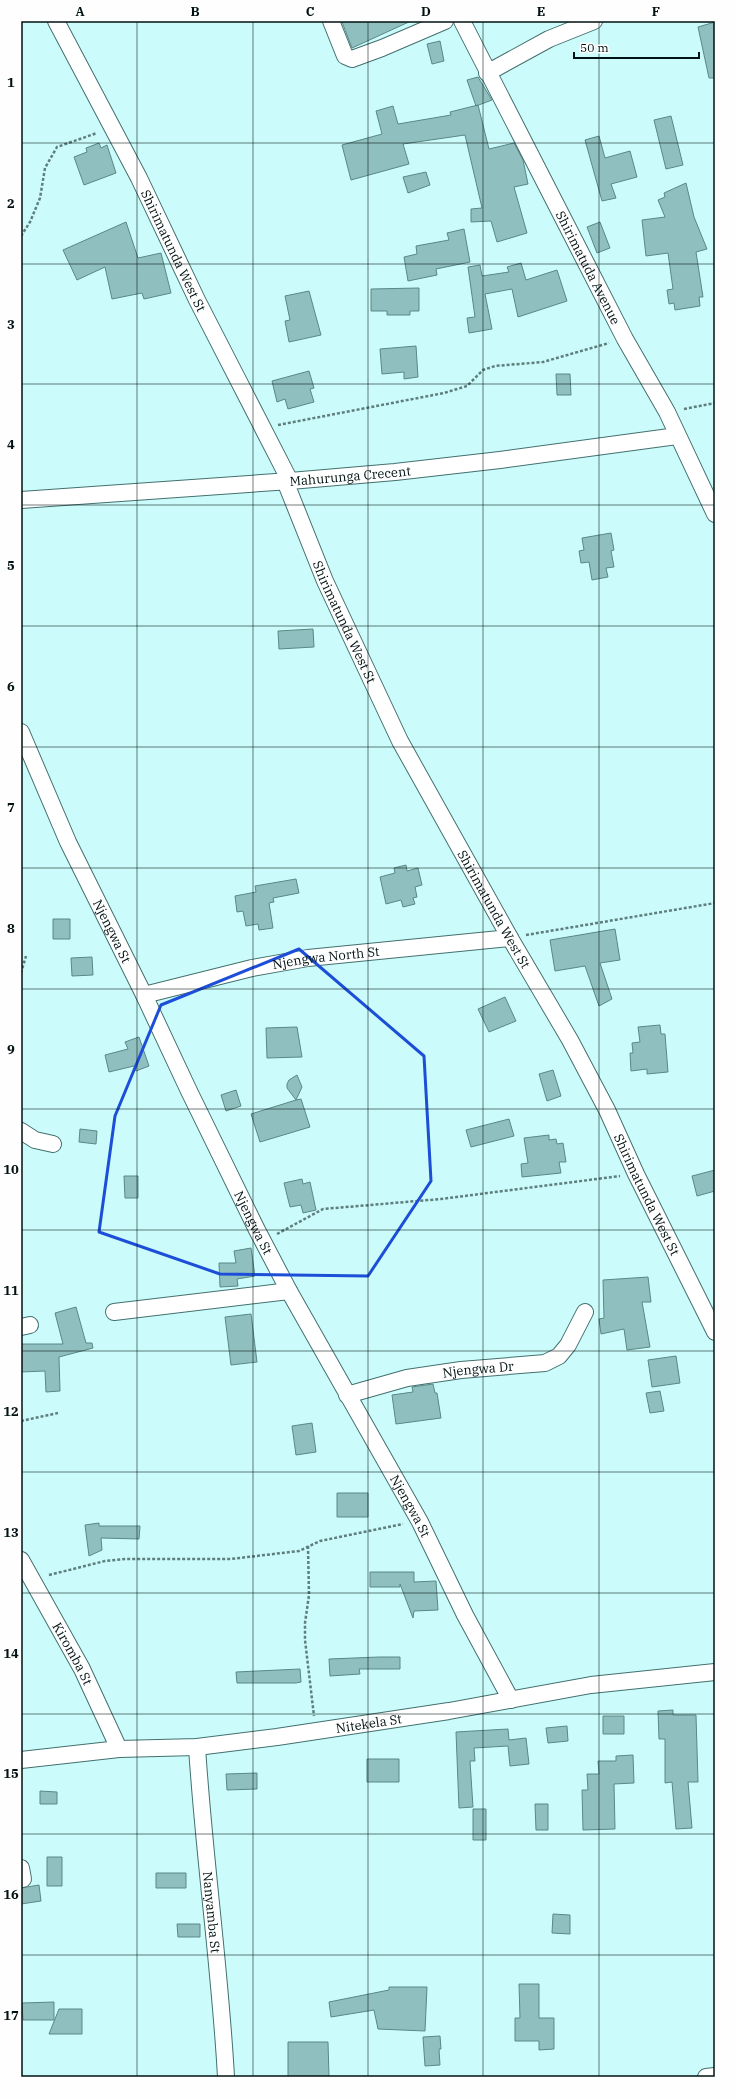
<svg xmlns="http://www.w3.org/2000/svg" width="736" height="2098" viewBox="0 0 736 2098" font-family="'IBM Plex Serif',serif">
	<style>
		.building { fill: #90bfbf; stroke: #5a8887 }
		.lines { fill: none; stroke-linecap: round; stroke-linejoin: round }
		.street-casing { stroke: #43706f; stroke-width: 18 }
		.path { stroke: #5f7e7e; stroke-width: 2.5; stroke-dasharray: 3 2; stroke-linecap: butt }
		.street { stroke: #fff; stroke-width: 16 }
		.marked { fill: none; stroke: #1d4ed8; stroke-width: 3; stroke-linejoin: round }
		.grid { fill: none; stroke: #021111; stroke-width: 1; stroke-opacity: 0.55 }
		.labels { text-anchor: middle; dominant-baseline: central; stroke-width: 3; stroke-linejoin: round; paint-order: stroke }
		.street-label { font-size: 13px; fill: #021111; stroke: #fefefe }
		.neatline { fill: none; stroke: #021111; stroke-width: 1.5 }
		.grid-label { font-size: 13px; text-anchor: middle; font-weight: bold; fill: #021111 }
	</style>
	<rect width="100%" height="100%" fill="#cbfcfb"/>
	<path class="building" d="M344,21H411L352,48L342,22Z
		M715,22V78H709L698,27Z
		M440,41L444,61L432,64L427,44Z
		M478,77L492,100L476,106L467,80Z
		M478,105L489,149L514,143L523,160L528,184L514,187L527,233L497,242L491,221L471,222V209L482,208L465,135L403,144L409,164L351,180L342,145L382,134L376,111L393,106L398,124L451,115L450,112Z
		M671,116L683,165L666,169L654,120Z
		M599,136L605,158L630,151L637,177L611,184L616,198L602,201L585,140Z
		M99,143L101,148L107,145L116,173L84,185L74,157L87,152L86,148Z
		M426,172L430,185L408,193L403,177Z
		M686,183L694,217L707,249L696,252L703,297H699L700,306L675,310L674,303L669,304L667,290L673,289L668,253L646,256L642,220L665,217L658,200L665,197L664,193Z
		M126,222L138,258L161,253L171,293L144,299L142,293L112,299L105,267L77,280L63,250Z
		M600,222L610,248L597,253L587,227Z
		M464,229L470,262L436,269L437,275L408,281L404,257L417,254L416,246L449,240L447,233Z
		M521,263L526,280L557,270L567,301L518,317L512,289L485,294L492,329L469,333L467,318L475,317L468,267L480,265L482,276L509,272L507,267Z
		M419,288V311H410V315H387V311H371V289Z
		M309,291L321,335L289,342L285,321L290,320L285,296Z
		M416,346L418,377L404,379V372L382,374L380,349Z
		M309,371L314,388L310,389L314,402L288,409L285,399L277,402L272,381Z
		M556,374H570L571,395H557Z
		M611,533L614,550L611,551L614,567L606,568L608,577L592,580L589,562L581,563L579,551L584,550L582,538Z
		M313,629L314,647L279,649L278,631Z
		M406,865L407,871L418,868L422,885L415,887L417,897L413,898L415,904L403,907L401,900L386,904L380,877L395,873L394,868Z
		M296,879L299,893L273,898L274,902L269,903L273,928L259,930L258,924L246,926L243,911L237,912L235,896L256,892L255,886Z
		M53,919H70V939H53Z
		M615,929L620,960L600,963L612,999L599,1006L585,966L555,971L550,940Z
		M92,957L93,975L72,976L71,958Z
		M505,997L516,1021L489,1032L478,1009Z
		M660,1025L661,1034H665L668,1072L647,1074V1069L631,1071L630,1053H633L632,1043L640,1042L638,1027Z
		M297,1027L302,1057L267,1058L266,1028Z
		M139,1037L149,1066L136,1071L134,1066L109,1072L105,1055L128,1049L125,1042Z
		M553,1070L561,1096L547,1101L539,1074Z
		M297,1075L302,1087L296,1100L301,1099L310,1127L260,1142L251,1114L296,1100L287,1088V1084L289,1080Z
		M236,1090L241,1106L226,1111L221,1095Z
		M509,1119L514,1136L471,1147L466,1130Z
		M80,1129L97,1131L96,1144L79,1142Z
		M549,1135V1140L556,1139L557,1144L563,1143L566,1162H559L561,1173L522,1177L521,1164L528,1163L524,1138Z
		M715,1170V1191L697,1196L692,1176Z
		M124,1176H138V1198H125Z
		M302,1179L303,1184L310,1182L316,1210L303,1213L301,1205L290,1207L284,1183Z
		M251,1248L255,1276L237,1279L238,1286L220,1287L219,1263H236L234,1251Z
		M648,1277L651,1302H642L650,1347L627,1350L624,1329L601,1334L599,1319L604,1318L603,1280Z
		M76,1307L86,1343H92L93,1348L59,1357L60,1391L46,1392L45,1371L21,1372V1344H63L55,1313Z
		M251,1314L257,1362L231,1365L225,1317Z
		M676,1356L680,1383L652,1387L648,1360Z
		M433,1384L435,1393H437L441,1418L396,1424L392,1395L413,1392L412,1387Z
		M660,1391L664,1411L650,1413L646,1393Z
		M312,1423L316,1452L296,1455L292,1426Z
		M337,1493H368V1517H337Z
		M99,1523V1526H140L139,1539L101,1538L102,1550L89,1556L85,1525Z
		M370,1572H414V1582L436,1581L438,1610L414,1611L413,1618L400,1584V1587H370Z
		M379,1657H400V1669H359L360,1674L330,1676L329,1659Z
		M300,1669L301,1682L296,1683H237L236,1672Z
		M673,1710V1715H696L698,1782H688L692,1828L676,1829L672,1782L665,1783V1739H659L658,1711Z
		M603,1716H624V1734H603Z
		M567,1726L568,1741L548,1743L546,1728Z
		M508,1729L509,1740L526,1738L529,1764L510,1766L508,1746L474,1748L475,1761H470L473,1807L459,1808L456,1732Z
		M633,1755L634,1783L614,1784L615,1829L583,1830L582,1790H588L587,1774H599L598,1761H616V1756Z
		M367,1759H399V1782H367Z
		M257,1773V1789L227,1790L226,1774Z
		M40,1791L57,1792V1804H40Z
		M535,1804H548V1830H536Z
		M473,1809H486V1840H473Z
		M47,1857H62V1886H47Z
		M156,1873H186V1888H156Z
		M39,1885L41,1901L21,1904V1888Z
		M553,1914L570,1915V1934L552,1933Z
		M177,1924H200V1937H178Z
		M519,1984H539V2018H554V2049L539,2050V2041H515V2018H520Z
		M389,1987H427L425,2031L378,2029L374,2010L331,2017L329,2002L389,1990Z
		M54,2002V2020H23L22,2003Z
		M59,2009H82V2034H49Z
		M440,2036L441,2049H439L440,2065L425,2066L423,2037Z
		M288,2042H328L329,2077H288Z"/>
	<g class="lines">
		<defs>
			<g id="street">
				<path id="s1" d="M56,21L139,178L197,300L290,481"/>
				<path d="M331,21L345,56L352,59L382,48L445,21"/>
				<path id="s2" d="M462,21L625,339L667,412L715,514"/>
				<path d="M487,73L549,39L594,21"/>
				<path id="s3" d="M285,481L325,581L400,741L510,938L570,1040L607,1110L636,1174L715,1332"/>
				<path id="s4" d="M21,500L290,481L395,472L500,460L677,436"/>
				<path id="s5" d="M21,732L68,842L144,995L189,1091L257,1230L289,1291L420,1522L465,1615L511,1700"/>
				<path id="s6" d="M144,995L252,968L308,958L510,938"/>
				<path d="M21,1131L35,1140L53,1144"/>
				<path d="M114,1312L289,1291"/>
				<path d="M21,1327L30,1325"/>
				<path id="s7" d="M347,1395L407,1378L461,1370L545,1363L559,1356L568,1345L585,1312"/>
				<path id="s8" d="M21,1560L82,1669L119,1749"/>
				<path id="s9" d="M197,1747C204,1857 220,1967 226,2077"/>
				<path id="s10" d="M21,1760L119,1749L197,1747L277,1737L449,1711L591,1685L715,1672"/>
				<path d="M21,1868L23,1879"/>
				<path d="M706,2077L715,2076"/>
			</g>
		</defs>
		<use href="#street" class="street-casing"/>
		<path class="path" d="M21,236L30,222L40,198L45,168L57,147L97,133
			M684,409L715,403
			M278,425L444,393L467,386L483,370L495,366L543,362L609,343
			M526,935L715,903
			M21,973L26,956
			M277,1234L323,1209L441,1199L620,1176
			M21,1421L58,1413
			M308,1546L309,1595L305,1623V1640L314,1716
			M49,1575L105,1561L126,1559H231L299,1551L320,1541L403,1524"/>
		<use href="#street" class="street"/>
	</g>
	<path class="marked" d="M299,949L424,1056L431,1181L368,1276L220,1274L99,1232L115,1116L161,1005Z"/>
	<path class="grid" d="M137,21V2077M253,21V2077M368,21V2077M483,21V2077M599,21V2077M21,143H715M21,264H715M21,384H715M21,505H715M21,626H715M21,747H715M21,868H715M21,989H715M21,1109H715M21,1230H715M21,1351H715M21,1472H715M21,1593H715M21,1714H715M21,1834H715M21,1955H715"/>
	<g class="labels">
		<g class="street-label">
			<text stroke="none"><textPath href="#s1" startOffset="258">Shirimatunda West St</textPath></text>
			<text stroke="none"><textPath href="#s2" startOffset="277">Shirimatuda Avenue</textPath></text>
			<text stroke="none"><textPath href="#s4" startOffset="330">Mahurunga Crecent</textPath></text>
			<text stroke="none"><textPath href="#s3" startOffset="153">Shirimatunda West St</textPath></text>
			<text stroke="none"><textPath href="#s3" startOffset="477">Shirimatunda West St</textPath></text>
			<text stroke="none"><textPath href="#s5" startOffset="219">Njengwa St</textPath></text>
			<text stroke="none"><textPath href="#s6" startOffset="186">Njengwa North St</textPath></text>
			<text stroke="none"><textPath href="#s3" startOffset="801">Shirimatunda West St</textPath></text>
			<text stroke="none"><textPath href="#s5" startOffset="543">Njengwa St</textPath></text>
			<text stroke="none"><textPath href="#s7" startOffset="134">Njengwa Dr</textPath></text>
			<text stroke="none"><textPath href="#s5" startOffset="867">Njengwa St</textPath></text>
			<text stroke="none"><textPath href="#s8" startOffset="107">Kiromba St</textPath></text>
			<text stroke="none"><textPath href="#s10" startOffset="350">Nitekela St</textPath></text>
			<text stroke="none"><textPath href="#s9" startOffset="166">Nanyamba St</textPath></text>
		</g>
	</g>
	<rect width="736" height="2098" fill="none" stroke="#fefefe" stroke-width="44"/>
	<path d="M574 52v6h125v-6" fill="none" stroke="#021111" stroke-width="2"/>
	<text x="580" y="52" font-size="12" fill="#021111" stroke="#fefefe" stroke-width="3" paint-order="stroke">50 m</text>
	<rect x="22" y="22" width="692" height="2054" class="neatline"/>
	<g class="grid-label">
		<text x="80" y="16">A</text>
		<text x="195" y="16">B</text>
		<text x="310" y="16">C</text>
		<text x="426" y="16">D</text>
		<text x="541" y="16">E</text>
		<text x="656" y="16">F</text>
		<text x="11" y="87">1</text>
		<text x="11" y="208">2</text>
		<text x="11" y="329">3</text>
		<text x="11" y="449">4</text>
		<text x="11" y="570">5</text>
		<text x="11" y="691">6</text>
		<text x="11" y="812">7</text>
		<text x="11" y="933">8</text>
		<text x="11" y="1054">9</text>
		<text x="11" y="1174">10</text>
		<text x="11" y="1295">11</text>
		<text x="11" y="1416">12</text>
		<text x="11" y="1537">13</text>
		<text x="11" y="1658">14</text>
		<text x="11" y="1778">15</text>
		<text x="11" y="1899">16</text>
		<text x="11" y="2020">17</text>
	</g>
</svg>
